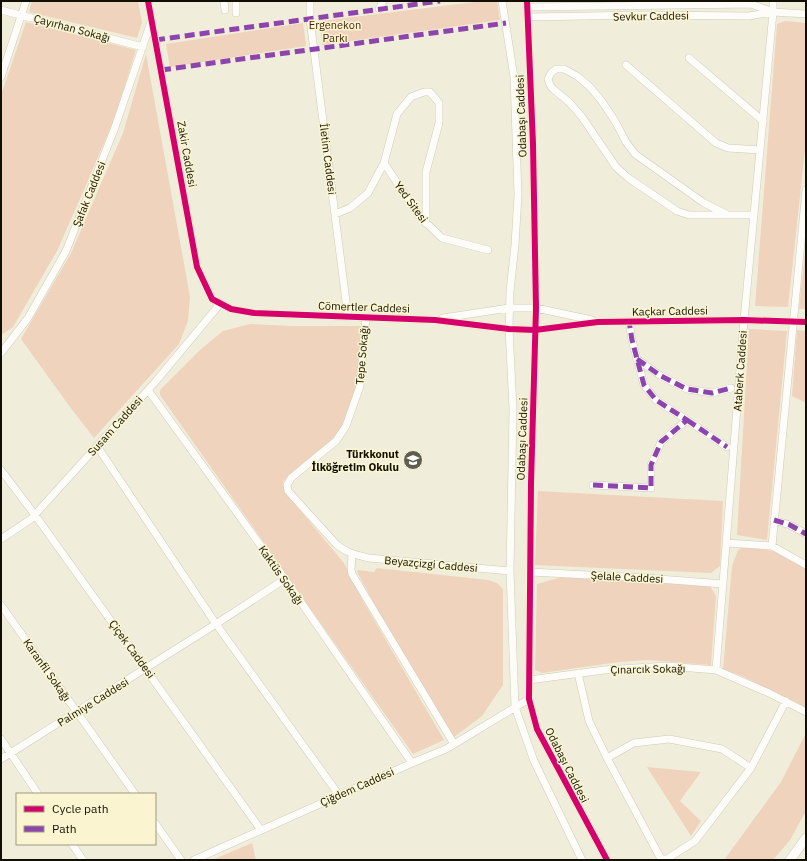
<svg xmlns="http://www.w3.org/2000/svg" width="807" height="861" viewBox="0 0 807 861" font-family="'IBM Plex Sans',sans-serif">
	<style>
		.green { fill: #efd3bc }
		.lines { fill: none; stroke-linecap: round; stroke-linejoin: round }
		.minor-casing { stroke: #cdcbbb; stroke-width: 8 }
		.tertiary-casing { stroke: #cdcbbb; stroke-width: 10 }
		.minor { stroke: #fdfcf9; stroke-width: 7 }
		.tertiary { stroke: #fdfcf9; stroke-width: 9 }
		.quiet { stroke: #8e44ad; stroke-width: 5; stroke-dasharray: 10 5; stroke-linecap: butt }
		.cycleway-casing { stroke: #faf5d0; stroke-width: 8 }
		.cycleway { stroke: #d6006c; stroke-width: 6 }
		.labels { text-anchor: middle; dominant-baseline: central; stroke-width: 3; stroke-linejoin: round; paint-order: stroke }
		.street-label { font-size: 11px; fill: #110f03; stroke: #faf5d0 }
		.park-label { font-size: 11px; fill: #411f0b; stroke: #faf5d0 }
		.poi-label { font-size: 11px; font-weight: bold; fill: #110f03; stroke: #faf5d0; text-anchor: end }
	</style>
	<rect width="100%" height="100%" fill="#f0eeda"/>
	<path class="green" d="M32,1H138L142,23L137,38L29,12Z
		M483,1H497L500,20L322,45L321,21Z
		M785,21L806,23V141L788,307L755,306L777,24Z
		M26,22L136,50L115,117L84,190L57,251L13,327L3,334L1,333V95Z
		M303,23L306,46L170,67L166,44Z
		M146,54L187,280L190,297L188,321L179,344L94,438L70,407L21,339L71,253L123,133Z
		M806,242V309H799Z
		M250,324L292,326H362L361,354L356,388L348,413L338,434L283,481L284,491L344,563L362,599L444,740L413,754L160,395V390L200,350L223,331Z
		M749,329L787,331L767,540L737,535Z
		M797,330L806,331V403L792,396Z
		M538,491L723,501L720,566L711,573L535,565Z
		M743,547L773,551L806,567V708L742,676L723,669L732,566L738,550Z
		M377,568L488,580L497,583L503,589V685L482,716L454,737L383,620L357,572L358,570L374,572Z
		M562,577L710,586L716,596L711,665L648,660L619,662L542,673L535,670L537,584Z
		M806,733V811L790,840L773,860H724L781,782Z
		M647,767L701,772L680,801L701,821L691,836Z
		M252,843L256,860H212Z"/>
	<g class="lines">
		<defs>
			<path id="minor" d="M148,1L197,267L212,299L231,309L254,313L435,320L509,329L535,330L598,322L744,320L806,322
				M224,1L225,10
				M310,1V19L348,317
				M502,1L514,77L518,195L515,245L510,291L509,329L513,409L510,571L515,707L534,761L582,860
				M527,1L533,144L536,308L531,483L529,699L537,729L607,860
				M528,7L751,4L773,12
				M379,9L383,1
				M1,10L143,47
				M236,13V1
				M528,17L644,15L749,16L773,12L806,14
				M689,58L763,121
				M626,65L716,143L728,148L760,150
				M1,77L26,1
				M384,163L420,217L442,238L488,250
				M335,214L350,208L368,193L384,163L397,114L411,97L424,92H430L439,103V123L426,172V223
				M726,214L704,203L635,154L626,142L615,121L601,100L589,86L577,76L564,69H556L551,73L548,79L550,85L553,89L569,102L582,117L616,167L627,177L677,211L689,215H754
				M366,317L360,386L346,426L336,441L291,478L287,485L288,491L337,545C347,553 357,555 369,558L510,571
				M443,318L509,308H536L592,320
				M1,353L28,318L66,251L114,130L151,22
				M637,359L661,376L687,389L712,393L731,388
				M148,390L285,579L412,763
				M687,420L727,447
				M97,446L216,624L339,795
				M1,470L35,515L261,830
				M593,485L651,488V465L661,442L687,420L656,400L644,385L632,340L629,321
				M774,520L790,525L806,534
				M1,539L31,519L156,381L220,304
				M727,543L772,546L806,565
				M772,546L806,190
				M352,554L351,570L352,574L454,744
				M530,572L646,578L723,584
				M1,605L135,794
				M716,670L744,320L773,12V1
				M578,673L589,721L607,758L661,859H667L695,841L751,768L786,701
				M529,680L604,670L667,666L716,670L769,693L806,712
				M1,739L38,794
				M607,758L634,743L669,739L722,749L751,768
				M1,759L216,624L285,579
				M155,823L181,860
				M72,844L83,860
				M194,860L412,763L446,749L529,699"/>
			<path id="tertiary" d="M790,860L806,838"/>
		</defs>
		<use href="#minor" class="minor-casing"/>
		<use href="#tertiary" class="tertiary-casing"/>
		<use href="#minor" class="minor"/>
		<use href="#tertiary" class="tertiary"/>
		<path class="quiet" d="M155,40L440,1
			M161,70L506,23
			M637,359L661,376L687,389L712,393L731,388
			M687,420L727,447
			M593,485L651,488V465L661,442L687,420L656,400L644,385L632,340L629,321
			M774,520L790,525L806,534"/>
		<defs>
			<path id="cycleway" d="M148,1L197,267L212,299L231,309L254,313L435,320L509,329L535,330L598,322L744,320L806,322
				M527,1L533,144L536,308L531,483L529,699L537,729L607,860"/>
		</defs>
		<use href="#cycleway" class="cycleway-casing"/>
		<use href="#cycleway" class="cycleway"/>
	</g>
	<defs>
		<symbol id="school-disc" viewBox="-11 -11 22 22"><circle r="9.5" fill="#5f5d4e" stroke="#faf5d0"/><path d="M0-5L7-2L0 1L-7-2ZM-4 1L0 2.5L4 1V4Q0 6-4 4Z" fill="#fff"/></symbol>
	</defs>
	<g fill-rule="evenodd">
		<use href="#school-disc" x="402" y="449" width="22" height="22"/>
	</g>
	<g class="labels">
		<g class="street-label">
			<text transform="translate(651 16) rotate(-1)">Sevkur Caddesi</text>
			<text transform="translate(72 28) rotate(15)">Çayırhan Sokağı</text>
			<text transform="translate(521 116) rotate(-92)">Odabaşı Caddesi</text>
			<text transform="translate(187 154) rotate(80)">Zakir Caddesi</text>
			<text transform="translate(328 159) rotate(83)">İletim Caddesi</text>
			<text transform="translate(89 194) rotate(-68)">Şafak Caddesi</text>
			<text transform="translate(411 202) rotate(54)">Yed Sitesi</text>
			<text transform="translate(364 307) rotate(2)">Cömertler Caddesi</text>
			<text transform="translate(670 311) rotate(-1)">Kaçkar Caddesi</text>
			<text transform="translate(362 355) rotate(-85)">Tepe Sokağı</text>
			<text transform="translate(740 371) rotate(-86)">Ataberk Caddesi</text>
			<text transform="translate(115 426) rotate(-48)">Susam Caddesi</text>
			<text transform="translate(522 439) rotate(-88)">Odabaşı Caddesi</text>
			<text transform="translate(431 564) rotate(5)">Beyazçizgi Caddesi</text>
			<text transform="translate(281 575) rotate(55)">Kaktüs Sokağı</text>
			<text transform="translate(627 577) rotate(3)">Şelale Caddesi</text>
			<text transform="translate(132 649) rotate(54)">Çiçek Caddesi</text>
			<text transform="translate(648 669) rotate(-1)">Çınarcık Sokağı</text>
			<text transform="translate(47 670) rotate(55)">Karanfil Sokağı</text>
			<text transform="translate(93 702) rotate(-32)">Palmiye Caddesi</text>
			<text transform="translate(567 765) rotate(63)">Odabaşı Caddesi</text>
			<text transform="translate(357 787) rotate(-24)">Çiğdem Caddesi</text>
		</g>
		<g class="park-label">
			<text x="335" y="25">Ergenekon<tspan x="335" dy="13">Parkı</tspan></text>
		</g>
		<g class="poi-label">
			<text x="399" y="454">Türkkonut<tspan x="399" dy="13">İlköğretim Okulu</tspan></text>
		</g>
	</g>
	<rect width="807" height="861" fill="none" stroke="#110f03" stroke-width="4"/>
	<rect x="16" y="793" width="140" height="52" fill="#faf5d0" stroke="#9d997e"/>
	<rect x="24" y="806" width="20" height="6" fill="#d6006c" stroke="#9d997e"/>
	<text x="52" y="813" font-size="12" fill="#110f03">Cycle path</text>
	<rect x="24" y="826" width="20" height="6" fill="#8e44ad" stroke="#9d997e"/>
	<text x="52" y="833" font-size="12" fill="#110f03">Path</text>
</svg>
